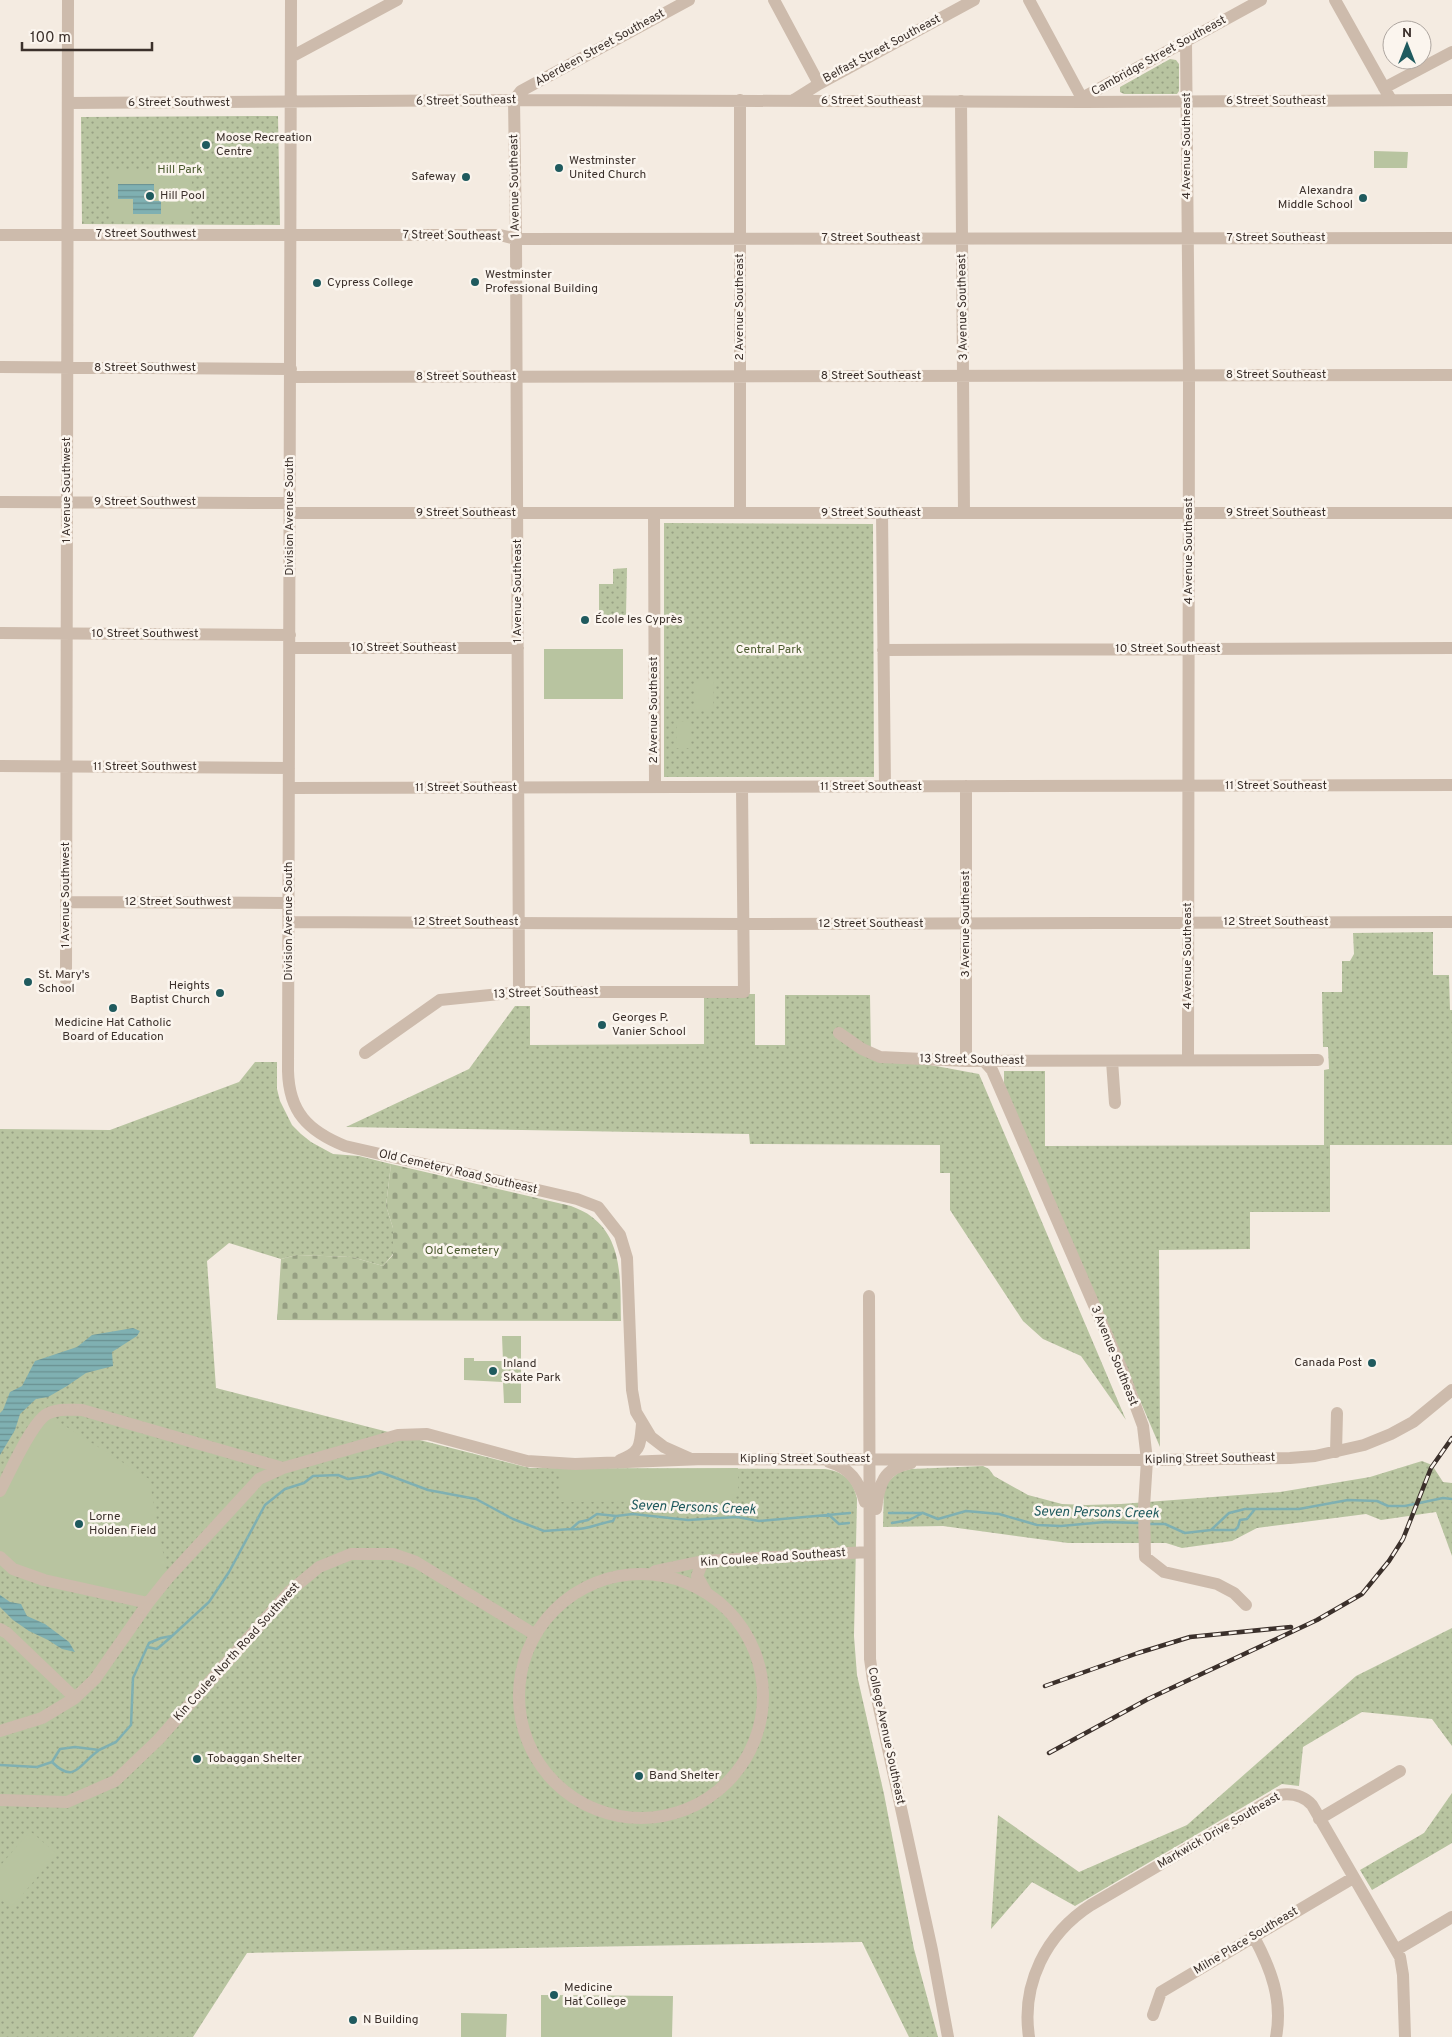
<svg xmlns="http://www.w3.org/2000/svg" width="1452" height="2037" viewBox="0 0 1452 2037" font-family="Overpass,sans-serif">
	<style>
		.green { fill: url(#green-dots) }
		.cemetery { fill: url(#cemetery-stones) }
		.pitch { fill: #b8c4a0 }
		.water { fill: url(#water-rules) }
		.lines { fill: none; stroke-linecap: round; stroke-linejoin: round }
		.stream { stroke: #7fb0b2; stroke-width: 2.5 }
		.minor { stroke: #cdbbac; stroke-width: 12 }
		.rail-casing { stroke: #3b302b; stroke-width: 4.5 }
		.rail { stroke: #fbf5ee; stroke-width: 2.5; stroke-dasharray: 8; stroke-linecap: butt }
		.poi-dot { fill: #1f5a5e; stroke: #fbf5ee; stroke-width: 2 }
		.labels { text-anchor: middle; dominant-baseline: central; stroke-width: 5; stroke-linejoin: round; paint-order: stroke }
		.street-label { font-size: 12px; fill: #3b302b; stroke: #fbf5ee }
		.poi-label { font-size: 12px; fill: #3b302b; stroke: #fbf5ee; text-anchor: start }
		.park-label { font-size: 12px; fill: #4a5a2e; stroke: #fbf5ee }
		.water-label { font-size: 14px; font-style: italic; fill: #1f5a5e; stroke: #fbf5ee }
	</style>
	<defs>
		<pattern id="green-dots" width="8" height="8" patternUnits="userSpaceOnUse" patternTransform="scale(1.25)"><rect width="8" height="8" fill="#b8c4a0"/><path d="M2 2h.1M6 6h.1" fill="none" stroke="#97a083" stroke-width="1.8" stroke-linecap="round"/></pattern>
		<pattern id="cemetery-stones" width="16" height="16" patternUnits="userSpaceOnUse" patternTransform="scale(1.25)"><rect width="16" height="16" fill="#b8c4a0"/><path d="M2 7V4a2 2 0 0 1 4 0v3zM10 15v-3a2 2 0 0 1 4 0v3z" fill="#97a083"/></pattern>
		<pattern id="water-rules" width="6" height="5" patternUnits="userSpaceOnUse" patternTransform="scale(1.25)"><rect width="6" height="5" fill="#7fb0b2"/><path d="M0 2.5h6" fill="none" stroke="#699091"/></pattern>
	</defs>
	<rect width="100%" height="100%" fill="#f4ebe1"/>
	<path class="green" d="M1170,59L1176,60L1179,64V91L1177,94H1124L1120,92V87Z
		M278,116L280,225L82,224L81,117Z
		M664,523L873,524L874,777H664Z
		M627,568L626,615H599V584H613V569Z
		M1433,932V975H1449L1450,1010H1452V1145H1330V1212H1250V1249L1159,1250L1160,1447L1004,1084V1071H1045V1146L1324,1145V1070L1329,1069L1328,1047H1323L1322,992H1342V961H1350L1354,954L1353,933Z
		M704,994H755V1045H785V995H870L871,1054L979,1074L1126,1420L1081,1356L1043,1339L1023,1321L950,1210V1173H940V1145L750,1144L749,1134L346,1127L469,1069L515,1006H530V1045L704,1044Z
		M255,1062H277V1089L280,1101L292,1125L301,1134L311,1142L333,1154L359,1156L391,1164L386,1206L393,1228V1254L383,1266L352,1257L297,1255L281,1259L229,1243L207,1261L216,1388L530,1468L825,1469C843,1471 854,1481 857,1499L854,1636L857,1675L884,1794L914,1949L938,2037H909L862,1942L247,1953L193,2037H0V1129L110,1130L239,1082Z
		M1422,1461L1432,1465L1443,1482L1452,1483V1556L1436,1512L1381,1520L1366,1514L1257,1528L1232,1541L1182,1548L1166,1543H1068L943,1526L883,1527L884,1485L899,1472L911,1469L983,1466L989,1469L994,1476L1028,1495L1062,1504L1086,1505L1121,1504L1280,1492L1370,1477Z
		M1452,1628V1746L1432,1719L1362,1712L1303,1747L1299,1786L1282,1784L1075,1906L1032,1882L991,1929L998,1815L1079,1872L1187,1825L1356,1676Z
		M1452,1793V1843L1372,1890L1360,1870L1424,1833Z"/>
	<path class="cemetery" d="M391,1164L571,1206C578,1209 586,1212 592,1217C624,1241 620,1285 621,1321L277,1320L281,1259L297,1255L352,1257L383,1266L393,1255V1228L386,1206Z"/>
	<path class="pitch" d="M1374,151L1408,152L1407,168H1374Z
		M109,171H192L191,221L109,220Z
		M544,649H623V699H544Z
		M696,679H714L713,709H696Z
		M677,721L691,722L690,748H676Z
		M502,1336H521V1403H504L503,1382L464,1380V1358H474V1361H503Z
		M46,1414L149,1479L168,1578L148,1603L44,1580L0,1557V1491Z
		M738,1468V1495L730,1501L561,1502V1469Z
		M30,1831L57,1854L11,1908L0,1899V1866Z
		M541,1995L673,1996L672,2037H541Z
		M461,2013L507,2014L506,2037H461Z"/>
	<path class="water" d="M118,184H154V201H161V214H133V199H118Z
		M133,1328L140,1331L137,1336L112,1352L113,1366L86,1373L67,1386L48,1397L36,1399L20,1414L15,1430L0,1455V1413L3,1410L10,1392L22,1386L35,1361L77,1347L92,1335Z
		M0,1595L10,1602L21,1604L27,1616L45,1624L69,1642L75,1652L62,1649L48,1640L29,1631L13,1620L0,1607Z"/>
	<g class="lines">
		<path class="stream" d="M889,1513H923L938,1519L966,1511L999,1514L1037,1525L1061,1526L1105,1522L1141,1523
			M828,1514L839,1524L849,1523
			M892,1523L909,1520L921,1514
			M1149,1524H1165L1185,1533L1211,1530L1229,1513L1245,1509H1299L1348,1500L1377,1501L1388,1506H1405L1443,1498L1452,1499
			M571,1529C584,1531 599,1523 613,1521L615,1517
			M1213,1530H1235L1238,1527L1240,1520L1247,1519L1255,1509
			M147,1647L157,1649L171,1637
			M52,1762C75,1785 79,1764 98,1751
			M0,1765L37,1767L52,1762L60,1749L75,1747L99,1750L116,1742L131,1725L133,1678L149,1643L161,1638L172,1636L209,1602L229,1572L265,1505L285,1489L304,1483L313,1476L338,1475L348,1479L369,1476L380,1472L428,1490L476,1499L513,1519L544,1531L571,1529L579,1522L588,1520L597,1514L616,1516L633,1514L688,1520L737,1517L759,1521L850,1513"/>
		<path class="minor" d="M291,0L288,1071C289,1112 308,1131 345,1146L538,1190L577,1199L598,1207L620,1235L627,1258L632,1390L636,1412L651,1437L664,1447L691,1459H704
			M774,0L819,84
			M1029,0L1084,102
			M1335,0L1391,100
			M1186,41L1189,375L1188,1060
			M291,57L397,0
			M1384,88L1452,52
			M1082,98L1261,0
			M740,100V513
			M792,101L819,84L974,0
			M961,101L964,513
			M68,103L514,100L1084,102L1452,100
			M0,235H500L516,239L1452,238
			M0,367L291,369
			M291,377L1452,375
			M0,502L290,503
			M290,513H1452
			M882,513L885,787
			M654,514L655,787
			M0,633L290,635
			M290,648H518
			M883,650L1452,648
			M0,766L289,768
			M966,786V1061
			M289,788L1452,785
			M66,902L289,903
			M289,922L743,924L1452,922
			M66,980L68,0
			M519,992L516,239L514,100L521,91L689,0
			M839,1033L862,1049L880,1057L966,1061L1318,1060
			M365,1053L440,1000L519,992H744L742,787
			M984,1061L992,1070L1123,1372L1143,1426L1147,1460L1144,1507L1145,1557L1164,1572L1217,1584L1234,1593L1246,1605
			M1112,1061L1115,1103
			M869,1296L870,1659L873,1680L932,1950L948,2037
			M1336,1452L1337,1413
			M620,1460C641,1452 640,1446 642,1424
			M829,1462C850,1468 859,1481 865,1502
			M0,1491C9,1474 32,1422 47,1414C58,1408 70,1410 82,1410L283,1468
			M876,1509C879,1484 883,1468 911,1463
			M0,1557L13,1569L44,1580L148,1603
			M703,1561L697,1576L706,1592
			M655,1571L703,1561L869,1552
			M519 1696a122 122 0 1 1 244 0a122 122 0 1 1-244 0Z
			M0,1629L7,1633L75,1698
			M0,1731L42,1718L75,1698L95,1679L148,1603L168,1578L259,1479L283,1468L398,1435L427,1434L527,1461L575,1464L704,1459L1157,1460L1290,1458L1315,1456L1364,1445L1391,1434L1413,1422L1452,1390
			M0,1800L67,1802L115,1781L158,1740L290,1591L319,1567L351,1554H393L416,1562L534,1634
			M1319,1819L1400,1771
			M1254,1937C1271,1969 1283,2000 1276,2037
			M1396,1950L1452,1917
			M1153,2015L1161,1992L1353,1878
			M1029,2037C1021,1984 1046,1934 1091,1905L1279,1795C1292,1793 1303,1795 1312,1805L1400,1957L1403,1975L1405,2037"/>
		<defs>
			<path id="rail" d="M1045,1686L1138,1653L1190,1637L1291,1627
				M1049,1753L1148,1699L1317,1620L1362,1594L1389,1561L1403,1539L1431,1468L1452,1438"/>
		</defs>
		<use href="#rail" class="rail-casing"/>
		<use href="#rail" class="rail"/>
	</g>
	<g class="poi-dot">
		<circle cx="206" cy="145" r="5"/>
		<circle cx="559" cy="168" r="5"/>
		<circle cx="466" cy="177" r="5"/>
		<circle cx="150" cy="196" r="5"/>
		<circle cx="1363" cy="198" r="5"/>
		<circle cx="475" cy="282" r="5"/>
		<circle cx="317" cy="283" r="5"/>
		<circle cx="585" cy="620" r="5"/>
		<circle cx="28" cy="982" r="5"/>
		<circle cx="220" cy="993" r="5"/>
		<circle cx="113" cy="1008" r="5"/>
		<circle cx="602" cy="1025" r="5"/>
		<circle cx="1372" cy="1363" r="5"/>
		<circle cx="493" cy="1371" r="5"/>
		<circle cx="79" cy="1524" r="5"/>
		<circle cx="197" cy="1759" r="5"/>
		<circle cx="639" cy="1776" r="5"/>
		<circle cx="554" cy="1995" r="5"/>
		<circle cx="353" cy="2020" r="5"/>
	</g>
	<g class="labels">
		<g class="street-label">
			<text transform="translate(600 48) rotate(-29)">Aberdeen Street Southeast</text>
			<text transform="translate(882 49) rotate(-28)">Belfast Street Southeast</text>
			<text transform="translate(1159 56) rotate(-29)">Cambridge Street Southeast</text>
			<text transform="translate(466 101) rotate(-1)">6 Street Southeast</text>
			<text x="871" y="101">6 Street Southeast</text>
			<text x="1276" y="101">6 Street Southeast</text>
			<text x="179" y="103">6 Street Southwest</text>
			<text transform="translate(1187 146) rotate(-90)">4 Avenue Southeast</text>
			<text transform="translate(515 186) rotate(-91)">1 Avenue Southeast</text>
			<text x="146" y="234">7 Street Southwest</text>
			<text transform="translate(452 236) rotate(1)">7 Street Southeast</text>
			<text x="871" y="238">7 Street Southeast</text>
			<text x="1276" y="238">7 Street Southeast</text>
			<text transform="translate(740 307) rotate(-90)">2 Avenue Southeast</text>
			<text transform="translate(963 307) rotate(-91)">3 Avenue Southeast</text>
			<text x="145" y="368">8 Street Southwest</text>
			<text x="1276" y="375">8 Street Southeast</text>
			<text x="871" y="376">8 Street Southeast</text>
			<text x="466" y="377">8 Street Southeast</text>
			<text transform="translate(67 490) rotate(-90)">1 Avenue Southwest</text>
			<text x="145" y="502">9 Street Southwest</text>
			<text x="466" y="513">9 Street Southeast</text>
			<text x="871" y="513">9 Street Southeast</text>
			<text x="1276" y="513">9 Street Southeast</text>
			<text transform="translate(290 516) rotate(-90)">Division Avenue South</text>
			<text transform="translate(1189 551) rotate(-90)">4 Avenue Southeast</text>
			<text transform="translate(518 591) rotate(-90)">1 Avenue Southeast</text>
			<text x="145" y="634">10 Street Southwest</text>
			<text x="404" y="648">10 Street Southeast</text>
			<text x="1168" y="649">10 Street Southeast</text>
			<text transform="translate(654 710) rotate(-90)">2 Avenue Southeast</text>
			<text x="145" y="767">11 Street Southwest</text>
			<text x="1276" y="786">11 Street Southeast</text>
			<text x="871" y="787">11 Street Southeast</text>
			<text x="466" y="788">11 Street Southeast</text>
			<text transform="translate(66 895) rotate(-90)">1 Avenue Southwest</text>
			<text x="178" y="902">12 Street Southwest</text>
			<text transform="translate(289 921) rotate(-90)">Division Avenue South</text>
			<text x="466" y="922">12 Street Southeast</text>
			<text x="1276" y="922">12 Street Southeast</text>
			<text x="871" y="924">12 Street Southeast</text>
			<text transform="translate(966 924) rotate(-90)">3 Avenue Southeast</text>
			<text transform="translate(1188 956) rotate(-90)">4 Avenue Southeast</text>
			<text transform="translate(546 993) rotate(-2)">13 Street Southeast</text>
			<text transform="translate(972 1060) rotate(1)">13 Street Southeast</text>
			<text transform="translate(458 1172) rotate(13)">Old Cemetery Road Southeast</text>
			<text transform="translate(1114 1356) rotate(68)">3 Avenue Southeast</text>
			<text x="805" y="1459">Kipling Street Southeast</text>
			<text transform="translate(1210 1459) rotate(-1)">Kipling Street Southeast</text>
			<text transform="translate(773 1558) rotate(-4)">Kin Coulee Road Southeast</text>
			<text transform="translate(237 1652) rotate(-48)">Kin Coulee North Road Southwest</text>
			<text transform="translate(886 1736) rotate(78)">College Avenue Southeast</text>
			<text transform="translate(1219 1831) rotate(-30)">Markwick Drive Southeast</text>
			<text transform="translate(1246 1941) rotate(-31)">Milne Place Southeast</text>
		</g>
		<g class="poi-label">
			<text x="216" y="138">Moose Recreation<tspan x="216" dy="14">Centre</tspan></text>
			<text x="569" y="161">Westminster<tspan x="569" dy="14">United Church</tspan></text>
			<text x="456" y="177" text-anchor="end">Safeway</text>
			<text x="1353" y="191" text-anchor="end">Alexandra<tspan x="1353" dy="14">Middle School</tspan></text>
			<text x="160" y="196">Hill Pool</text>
			<text x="485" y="275">Westminster<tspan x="485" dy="14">Professional Building</tspan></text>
			<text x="327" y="283">Cypress College</text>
			<text x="595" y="620">École les Cyprès</text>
			<text x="38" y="975">St. Mary's<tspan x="38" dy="14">School</tspan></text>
			<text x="210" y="986" text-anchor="end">Heights<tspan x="210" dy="14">Baptist Church</tspan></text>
			<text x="612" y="1018">Georges P.<tspan x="612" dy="14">Vanier School</tspan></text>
			<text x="113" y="1023" text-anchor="middle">Medicine Hat Catholic<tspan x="113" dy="14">Board of Education</tspan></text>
			<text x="1362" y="1363" text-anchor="end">Canada Post</text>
			<text x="503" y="1364">Inland<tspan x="503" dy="14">Skate Park</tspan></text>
			<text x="89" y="1517">Lorne<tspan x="89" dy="14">Holden Field</tspan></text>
			<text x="207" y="1759">Tobaggan Shelter</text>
			<text x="649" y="1776">Band Shelter</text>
			<text x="564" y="1988">Medicine<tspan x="564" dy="14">Hat College</tspan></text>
			<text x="363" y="2020">N Building</text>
		</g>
		<g class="park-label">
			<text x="180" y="170">Hill Park</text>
			<text x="769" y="650">Central Park</text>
			<text x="462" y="1251">Old Cemetery</text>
		</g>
		<g class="water-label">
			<text transform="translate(693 1508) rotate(2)">Seven Persons Creek</text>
			<text transform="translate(1096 1513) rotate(1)">Seven Persons Creek</text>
		</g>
	</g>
	<g transform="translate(1407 45)"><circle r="24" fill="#fbf5ee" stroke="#aea6a0"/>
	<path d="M0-4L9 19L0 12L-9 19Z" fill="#1f5a5e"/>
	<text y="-8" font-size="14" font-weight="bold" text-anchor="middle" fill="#3b302b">N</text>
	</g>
	<path d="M22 42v8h130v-8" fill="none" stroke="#3b302b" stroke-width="2.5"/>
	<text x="30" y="42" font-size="15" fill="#3b302b" stroke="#fbf5ee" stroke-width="4" paint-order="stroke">100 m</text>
</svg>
